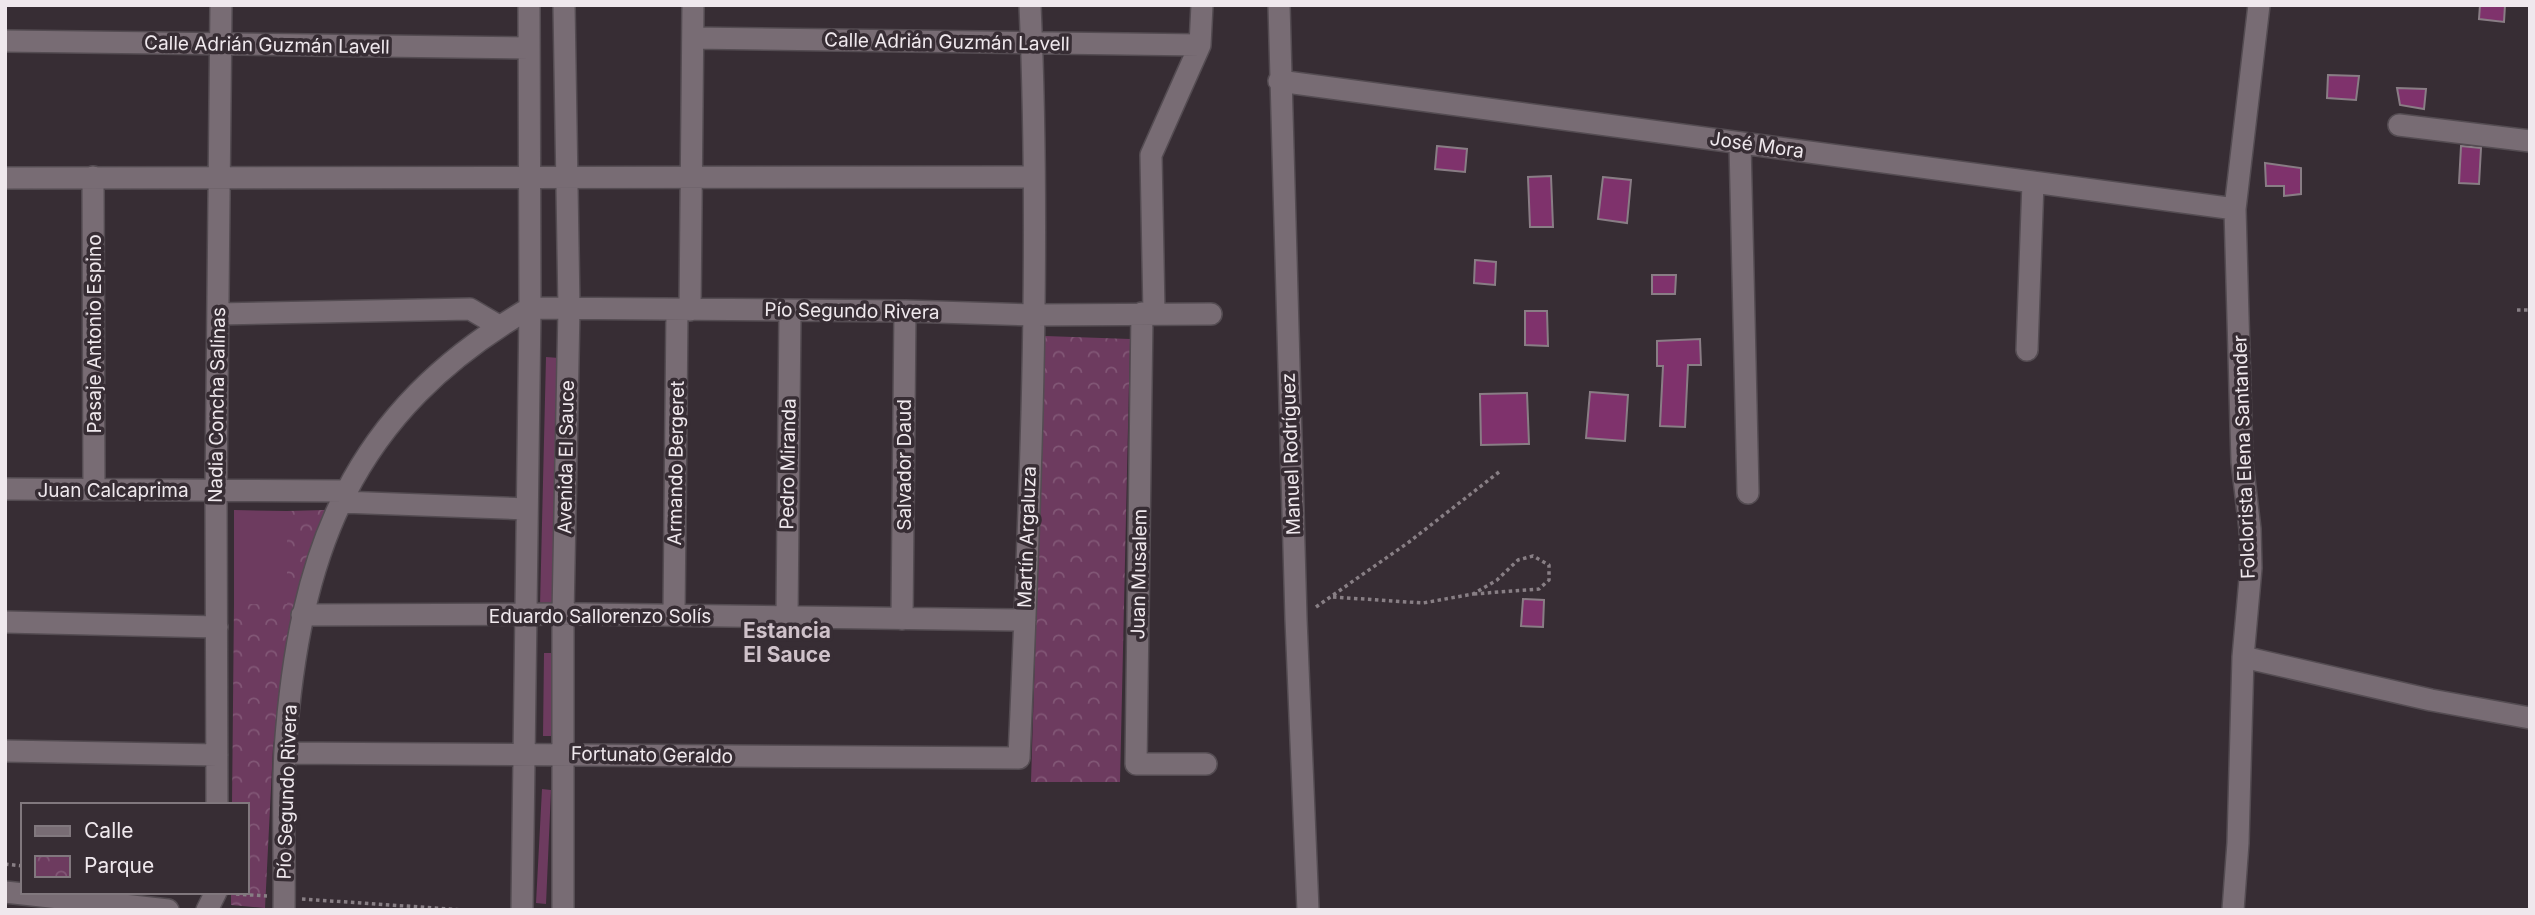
<svg xmlns="http://www.w3.org/2000/svg" width="2535" height="915" viewBox="0 0 2535 915" font-family="Inter,sans-serif">
	<style>
		.grass { fill: #6d3b5f }
		.park { fill: url(#park-crowns) }
		.building { fill: #7f326c; stroke: #897d85; stroke-width: 2 }
		.lines { fill: none; stroke-linecap: round; stroke-linejoin: round }
		.minor-casing { stroke: #544c52; stroke-width: 24 }
		.path { stroke: #887f85; stroke-width: 3.5; stroke-dasharray: 3.5 3.5; stroke-linecap: butt }
		.minor { stroke: #786c74; stroke-width: 21 }
		.labels { text-anchor: middle; dominant-baseline: central; stroke-width: 7; stroke-linejoin: round; paint-order: stroke }
		.street-label { font-size: 19px; fill: #efe8ed; stroke: #372d34 }
		.neighbourhood-label { font-size: 21px; font-weight: bold; fill: #cfc2ca; stroke: #372d34 }
	</style>
	<defs>
		<pattern id="park-crowns" width="20" height="18" patternUnits="userSpaceOnUse" patternTransform="scale(1.75)"><rect width="20" height="18" fill="#6d3b5f"/><path d="M2 6a3 3 0 1 1 6 0M12 15a3 3 0 1 1 6 0" fill="none" stroke="#825776"/></pattern>
	</defs>
	<rect width="100%" height="100%" fill="#372d34"/>
	<path class="grass" d="M546,357L559,358L553,606H540Z
		M234,510L287,511V604H234Z
		M544,653H553L552,736H543Z
		M542,789L551,790L546,904L536,903Z"/>
	<path class="park" d="M1045,336L1130,339L1120,782H1031Z
		M325,510L301,584L282,681L273,748L265,908L231,905V892H247V805H232L234,604H287V511Z"/>
	<path class="building" d="M2480,5H2505L2504,22L2479,19Z
		M2328,75L2359,76L2356,100L2327,98Z
		M2397,88L2426,89L2424,109L2400,105Z
		M1437,146L1467,149L1465,172L1435,169Z
		M2461,146L2481,148L2479,184L2459,183Z
		M2265,163L2301,168V194L2284,196V186H2266Z
		M1551,176L1553,227H1530L1528,177Z
		M1603,177L1631,180L1627,223L1598,219Z
		M1475,260L1496,262L1495,285L1474,283Z
		M1652,275H1676L1675,294H1652Z
		M1525,311H1547L1548,346L1525,345Z
		M1700,339L1701,365H1688L1685,427L1660,426L1663,366H1657V341Z
		M1590,392L1628,395L1625,441L1586,438Z
		M1527,393L1529,444L1481,445L1480,394Z
		M1523,599L1544,600L1543,627L1521,626Z"/>
	<g class="lines">
		<defs>
			<path id="minor" d="M1279,5L1296,619L1308,910
				M693,38L1200,45
				M5,41L529,48
				M1279,81L2235,209
				M2399,125L2530,141
				M1740,143L1748,493
				M93,177L94,490
				M5,178L1034,177
				M690,310L693,5
				M1142,313L1136,764H1206
				M1154,313L1151,155L1200,45L1202,5
				M218,314L470,309L499,326
				M2027,350L2033,182
				M5,489L346,491
				M341,502L527,509
				M302,615L585,614L1025,620
				M674,615L677,310
				M787,617L790,311
				M902,619L905,311
				M5,622L217,627
				M2243,657L2431,700L2530,718
				M5,751L217,755
				M285,753L1019,758C1030,508 1041,256 1030,5
				M217,805L216,491L221,5
				M5,892L168,910
				M207,910L216,892
				M284,910C285,857 282,803 285,750C299,552 350,412 530,308L905,311L1034,315L1211,314
				M522,910L530,308L529,5
				M563,910V614L569,308L564,5
				M2233,910L2238,843L2243,657L2251,568L2250,529L2242,462L2235,209L2259,5"/>
		</defs>
		<use href="#minor" class="minor-casing"/>
		<path class="path" d="M2517,310H2530
			M1333,597L1423,603L1473,594L1497,580L1518,560L1533,556L1549,565V580L1539,589L1473,594
			M1316,607L1409,542L1499,472
			M5,864L23,866
			M236,894L267,896
			M302,899L464,910"/>
		<use href="#minor" class="minor"/>
	</g>
	<g class="labels">
		<g class="street-label">
			<text transform="translate(947 42) rotate(1)">Calle Adrián Guzmán Lavell</text>
			<text transform="translate(267 45) rotate(1)">Calle Adrián Guzmán Lavell</text>
			<text transform="translate(1757 145) rotate(8)">José Mora</text>
			<text transform="translate(852 311) rotate(1)">Pío Segundo Rivera</text>
			<text transform="translate(94 334) rotate(-90)">Pasaje Antonio Espino</text>
			<text transform="translate(217 405) rotate(-89)">Nadia Concha Salinas</text>
			<text transform="translate(1291 454) rotate(-92)">Manuel Rodríguez</text>
			<text transform="translate(566 457) rotate(-89)">Avenida El Sauce</text>
			<text transform="translate(2244 457) rotate(-92)">Folclorista Elena Santander</text>
			<text transform="translate(676 463) rotate(-89)">Armando Bergeret</text>
			<text transform="translate(788 464) rotate(-89)">Pedro Miranda</text>
			<text transform="translate(904 465) rotate(-90)">Salvador Daud</text>
			<text x="113" y="490">Juan Calcaprima</text>
			<text transform="translate(1027 537) rotate(-88)">Martín Argaluza</text>
			<text transform="translate(1139 574) rotate(-89)">Juan Musalem</text>
			<text x="600" y="616">Eduardo Sallorenzo Solís</text>
			<text transform="translate(652 755) rotate(1)">Fortunato Geraldo</text>
			<text transform="translate(287 792) rotate(-88)">Pío Segundo Rivera</text>
		</g>
		<g class="neighbourhood-label">
			<text x="787" y="630">Estancia<tspan x="787" dy="24">El Sauce</tspan></text>
		</g>
	</g>
	<rect width="2535" height="915" fill="none" stroke="#efe8ed" stroke-width="14"/>
	<rect x="21" y="803" width="228" height="91" fill="#372d34" stroke="#81787e" stroke-width="2"/>
	<rect x="35" y="826" width="35" height="10" fill="#786c74" stroke="#81787e" stroke-width="2"/>
	<text x="84" y="838" font-size="21" fill="#efe8ed">Calle</text>
	<rect x="35" y="856" width="35" height="21" fill="url(#park-crowns)" stroke="#81787e" stroke-width="2"/>
	<text x="84" y="873" font-size="21" fill="#efe8ed">Parque</text>
</svg>
